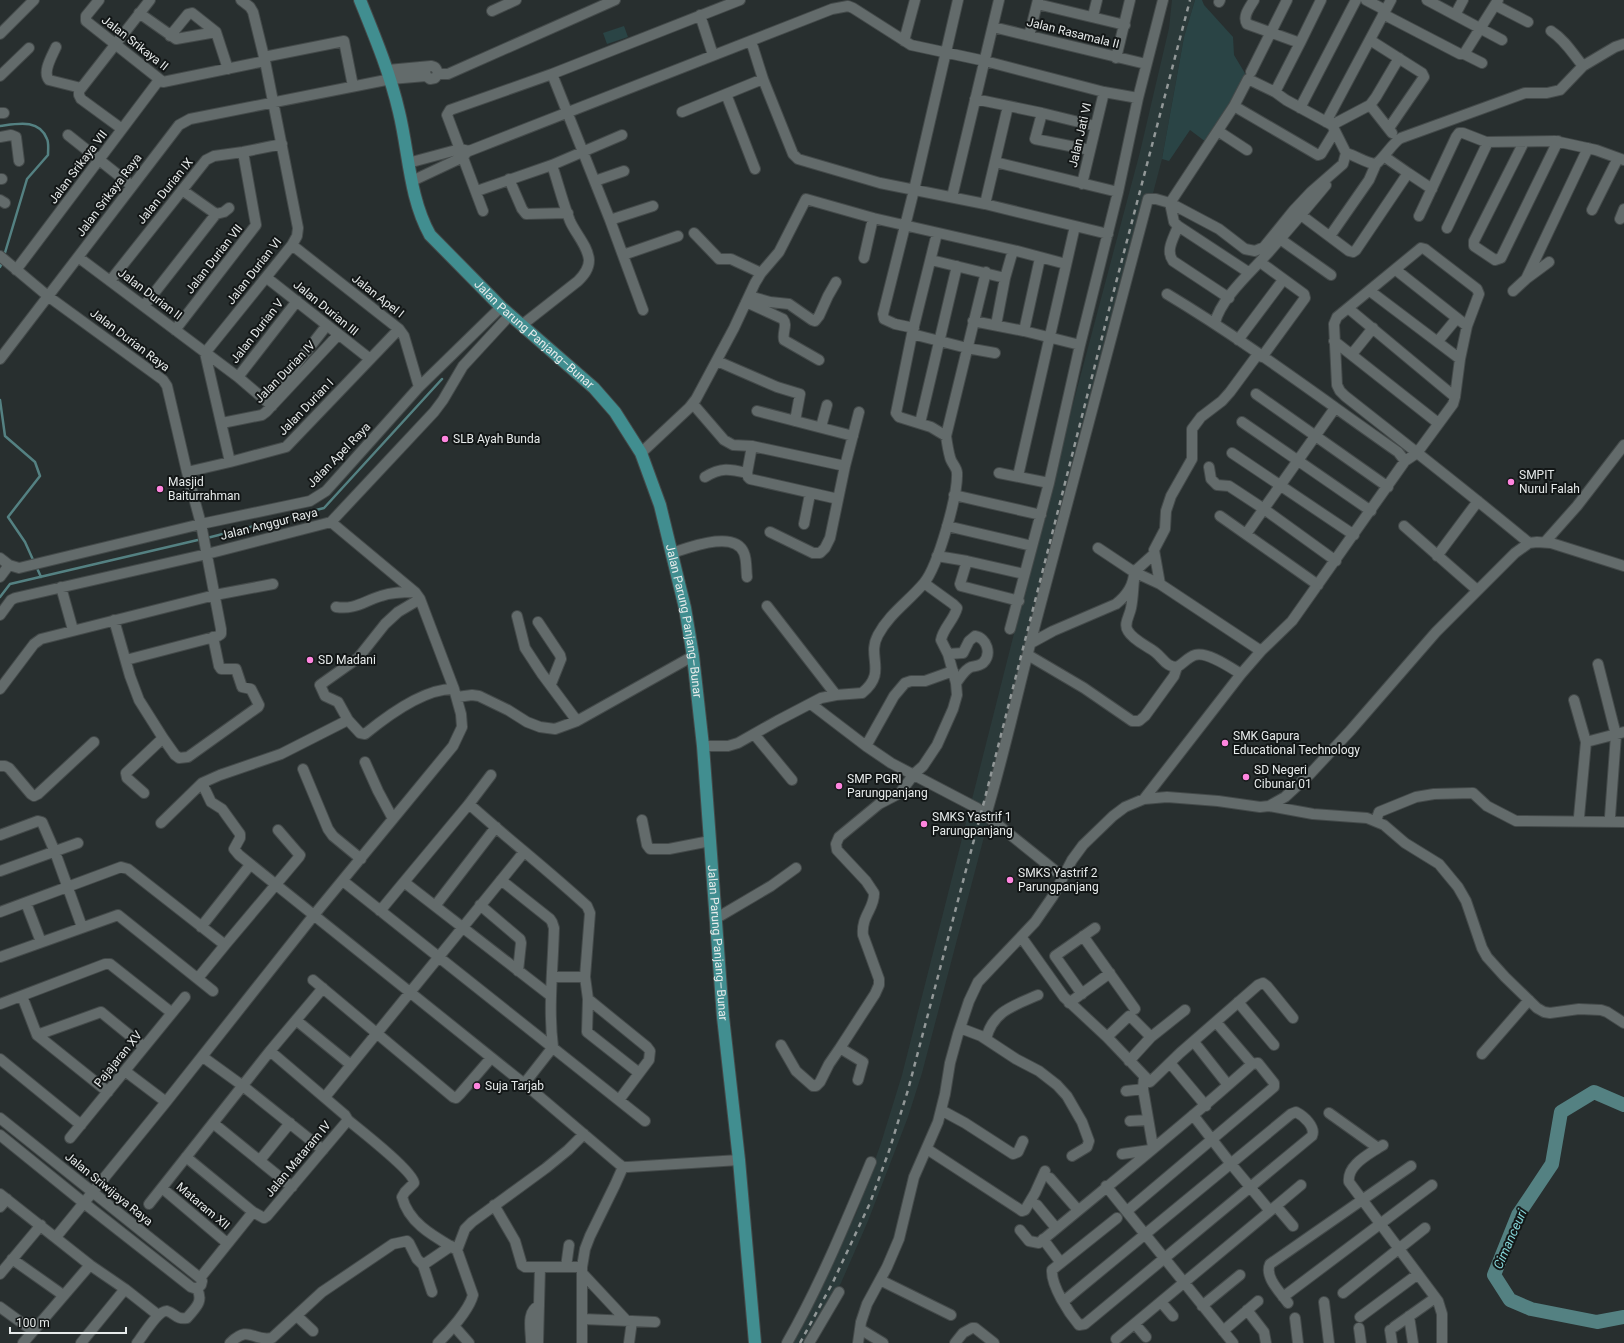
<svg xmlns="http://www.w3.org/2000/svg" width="1624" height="1343" viewBox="0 0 1624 1343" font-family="Roboto,sans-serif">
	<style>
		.built { fill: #2b3a3a }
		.green { fill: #2a4445 }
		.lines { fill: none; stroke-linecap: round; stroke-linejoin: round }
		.stream { stroke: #548182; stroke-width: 2.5 }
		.river { stroke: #548182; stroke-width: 14 }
		.minor-casing { stroke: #444a4a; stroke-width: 12 }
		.major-casing { stroke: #444a4a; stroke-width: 14 }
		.minor { stroke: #636b6b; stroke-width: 10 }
		.major { stroke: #418e90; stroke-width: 12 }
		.rail { stroke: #929898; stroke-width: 2.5; stroke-dasharray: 5 5; stroke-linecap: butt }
		.poi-dot { fill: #ff85df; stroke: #131717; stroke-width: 1.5 }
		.labels { text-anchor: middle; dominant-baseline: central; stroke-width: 4; stroke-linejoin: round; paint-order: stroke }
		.street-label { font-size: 12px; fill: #e7ebeb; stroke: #131717 }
		.poi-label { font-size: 12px; fill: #e7ebeb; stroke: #131717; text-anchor: start }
		.water-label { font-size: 13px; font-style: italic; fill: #85d6d9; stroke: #131717 }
	</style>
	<rect width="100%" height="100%" fill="#282f2f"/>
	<path class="built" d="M1172,0H1195L1184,37L1162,159L922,1073L908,1117L868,1221L841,1283L809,1343H791L856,1214L881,1143L902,1075L1056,468L1140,152L1169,28Z"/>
	<path class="green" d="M1195,0H1202L1204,5L1233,37L1234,55L1246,75L1206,142L1190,130L1169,161L1162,159L1184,37Z
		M624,26L628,37L607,44L603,33Z"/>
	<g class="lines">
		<path class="stream" d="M0,126C16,124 39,118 47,139C49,143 48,150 48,155L27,179L4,256
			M0,267L3,261
			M0,400L5,436L35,462L40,476L8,517L25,542L34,562
			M207,538L324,508L442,379
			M36,566L41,577
			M0,597L10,584L202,539"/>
		<path class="river" d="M1624,1105L1594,1092L1561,1112L1552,1164L1518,1215L1494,1275L1510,1300L1531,1309L1597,1322L1624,1317"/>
		<defs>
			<path id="minor" d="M99,0L86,16V21L163,82L265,61
				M1254,0C1250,7 1242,16 1247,24L1300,43L1275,92
				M1366,0L1385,10
				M1427,0L1502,40
				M1219,2L1220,0
				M1037,4L1125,25
				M1495,5L1528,22
				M492,11L516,0
				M139,13L176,39L216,32
				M1383,14L1460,54H1464L1498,0
				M700,15L713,55
				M1455,15L1463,0
				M1093,16L1097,0
				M993,27L1146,64
				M1551,31C1565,40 1573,54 1583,66
				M0,34L34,0
				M170,36L188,14L192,13L216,32L228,69
				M1029,36L1038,0
				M1370,40L1422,73L1424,77L1389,128
				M751,41L763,79L793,154L798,159L880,183L985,204L1108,234
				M904,41L915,0
				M1300,43L1321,0
				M56,47C52,56 42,72 49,80L81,88
				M1464,54L1482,63
				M264,57L344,41L353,86
				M1116,58L1130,0
				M388,70L431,66C436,67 437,69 438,74L435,78L430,79L426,76L425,71L427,67
				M1251,72L1287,0
				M438,74H448L615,0
				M552,74L610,220L643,310
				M0,76L29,48
				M726,94L755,169
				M975,99L1042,113L1095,126
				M1370,105L1392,133
				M1234,106L1318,155L1321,154L1335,131
				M1300,108L1356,0
				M682,112L763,79
				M0,113H4
				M1042,113L1035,139L1090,150
				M1326,122L1391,0
				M1332,125L1370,105L1376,97L1399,58
				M122,129L81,99L79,95V91L150,0
				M1218,131L1247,150
				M68,135L132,186
				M0,137L11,135L16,137L19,161
				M1524,142L1474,241V246L1495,260L1501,258L1558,141
				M995,162L1118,192
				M408,163L460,149L469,151L832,9L848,6L853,8L911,45L985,61L1104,92L1138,98
				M1408,173L1432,189
				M0,179H2
				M509,179L522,209L526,214L568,213
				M412,181L463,157L467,152
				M595,181L624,171
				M1082,184L1104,92
				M182,190L216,214L224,212L229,208
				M477,191L552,165L622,135
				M952,197L999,0
				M0,200L5,203
				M985,204L1008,106
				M1592,210L1618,158
				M483,211L447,115L450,110L552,74L740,0
				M1301,215L1349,251L1353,252L1356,250L1408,173L1385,157
				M1419,216L1456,137L1459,133H1463L1486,142L1555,141L1596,150L1624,160
				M1620,219L1624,209
				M610,220L653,206
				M1178,226C1174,238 1165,250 1173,261L1229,298
				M1447,228L1488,142
				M694,233L719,259H731L761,273
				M1330,236L1369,180L1376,164
				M1280,239L1331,275
				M292,245L399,329L404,336L419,387
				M623,255L678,236
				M0,256L49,297L163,380L167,386L187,472L201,524L221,629V634L218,636L126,660
				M78,257L238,377L272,406
				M864,258L873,218
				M931,260L1005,278
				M1260,262L1304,294L1305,298L1262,357
				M1549,262L1526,279L1588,148
				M16,270L159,80
				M1396,270L1467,326
				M1248,272L1178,226L1174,222L1170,203L1234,106L1248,79L1275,92L1286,100L1332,125L1346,153
				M267,278L370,359
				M110,281L206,160L214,156L243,152L282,144
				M1370,291L1460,359
				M1513,291L1526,279
				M749,296L770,302L789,304L812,320L815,321L819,316L828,296L836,282
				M746,302L783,319C788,325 782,332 784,340L819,360
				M144,306L216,214
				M1348,308L1455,397
				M973,321L1024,331L1080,345
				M1215,323C1220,299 1252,271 1268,253C1288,230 1307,208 1326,185
				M522,325L578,281C584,275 589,269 589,260C588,246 575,233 570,221C563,203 558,183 552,165
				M996,325L1005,278L1013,250
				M914,328L895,324L884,319L883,314L914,190L958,0
				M175,330L256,225L243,152
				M1024,331L1040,258
				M912,334L967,348L995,353
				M1238,340L1283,280
				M1334,341L1438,423
				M1438,341L1457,318
				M1352,354L1373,328
				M0,359L179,125L190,119L391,79L426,76
				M717,361L777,387L800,394L795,421
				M238,377L297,301
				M1256,394L1388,487
				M268,401L327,325
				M693,404L724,440L733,445L752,446L845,466
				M757,411L853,436
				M1242,422L1371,511
				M222,423L262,415L266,412L338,335
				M920,423L957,266
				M821,427L827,405
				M946,436L986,272
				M752,446L747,473L748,477L750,479L838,499
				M641,453L689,408L696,399L734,328L755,283L761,273L779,252L806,199L873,218L1013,250L1066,264
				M1232,453L1354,535
				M1405,461L1417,453L1453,404L1455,397L1460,359L1467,326L1479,294L1477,289L1425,249L1421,248L1337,317L1334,324L1337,385L1340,391L1345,396C1407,445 1469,493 1529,543
				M230,462L205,353L292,245L297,236L298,228L265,61L253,12L250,7L241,0
				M1209,467L1211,479L1217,485L1229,486L1264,509L1336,561
				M187,472L230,462L286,447L399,329
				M999,473L1049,483
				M1018,476L1075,226
				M705,477C721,467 730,469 747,473
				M954,495L1041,515
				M1220,516L1318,585
				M804,524L810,494
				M947,526L1032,546
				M1404,526L1477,590
				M770,532L813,553H820L825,548L830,538L845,466L859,412
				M1246,534L1335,408
				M1545,542L1577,506L1624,445
				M1098,548L1134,572L1160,584L1261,651
				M672,553C688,548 735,529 744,553C747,560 746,570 747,577
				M937,556L967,561L1024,574
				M1437,556L1478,501
				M0,558L9,565L19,568L201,524L310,501L326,491L419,387L501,307
				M967,561L960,584L961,586L1019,601
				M0,577L9,565
				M1134,580C1133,589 1133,599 1131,608C1130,615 1123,624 1128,631C1133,640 1147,646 1155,652C1163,658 1166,667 1177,667C1183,664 1188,657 1195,655C1207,651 1231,668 1241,674
				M1160,584L1154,550L1165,529L1166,511L1171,496L1192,459V429L1201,417L1222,401L1230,392L1258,354
				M61,587L73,630
				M767,606L836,695
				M336,607C355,610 364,601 381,596C392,592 403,592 415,592
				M0,615L11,600L15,598L207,554L331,522L434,412L443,400L463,366L510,315
				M517,616L525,648L542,674L577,721
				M114,620L130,676L139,700L163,738L126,773L127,778L144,793
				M538,622L560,655L561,659L551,684
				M1010,629L1049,483L1080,345L1118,192L1138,98L1163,0
				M1031,643L1053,631L1116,604C1126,596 1134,585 1134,572L1154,554
				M948,654L963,653L969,641L975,636C987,638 992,654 983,663C979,666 975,666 971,667C965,669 960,678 956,683
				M1028,655L1084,688L1132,721H1139L1145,716L1174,676L1177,667
				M1598,664L1616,735L1610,817
				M0,689L34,644L41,639L215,595L273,584
				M457,697L472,695L479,696L508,710L527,722L540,727L555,729L577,721L693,656
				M1574,700L1586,742L1579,817
				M811,704L866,746L891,763L977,808L1063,877
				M348,720L338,702L325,696L320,685L358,658L385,624L398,612L420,599
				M754,734L792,780
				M163,738L175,755L179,758L188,757L258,707L259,705L251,689L242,687L236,669H221L219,666L213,637
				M1586,742L1624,732
				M703,746H728L738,743L777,721L821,698L836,695L862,693C888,672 866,657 878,635C889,614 909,601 924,583C938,566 958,495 957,473C957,467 951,463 950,457C948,450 947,443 946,436L931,427L899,417L896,413L912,334L937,233
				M866,746L894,696L905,683L911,681H925L953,671
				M365,762L378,791L393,819
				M0,766H5L9,768L31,794L34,796L38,794L94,742
				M303,769L328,829L333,836L361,859
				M202,783L211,802L222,809L240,834V838L234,849L239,855L533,1091L619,1164L623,1167H628L739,1160
				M1144,799L1241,674L1261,651L1292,621L1405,461L1398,452C1322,399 1247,342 1167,294
				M469,804L491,775
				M1269,806L1313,814L1367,818L1384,825L1405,843L1439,864L1458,887L1466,901L1482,948L1487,957L1505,977L1537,1008L1544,1012L1550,1013L1579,1009L1601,1010L1607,1012L1624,1023
				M986,815C1006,748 1020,681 1038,614C1075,475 1112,337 1148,199H1156L1170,203L1219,229L1245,249L1255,251L1264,247L1294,210L1311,192L1343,164L1346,153C1357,156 1365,163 1376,164C1385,157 1393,142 1401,138L1525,93H1547L1560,90L1583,66L1615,47L1624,44
				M642,820L647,845L650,849H669L710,841
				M1376,821L1379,812L1416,797L1434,794L1473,793L1487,806L1516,821L1624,822
				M161,823L202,783L220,775L281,754L348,720L360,733L365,734C387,716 425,688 454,689
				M0,835L38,821L42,822L55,852L82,927
				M0,871L78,843
				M501,880L550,919L552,922L554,928C553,968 548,1008 553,1047L524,1084
				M343,881L645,1121
				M404,882L469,804C508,839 549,871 587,906L590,913L585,977L588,999L587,1032L639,1073
				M26,903L41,942
				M480,905L520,939L521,943L518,971
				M435,906L496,827
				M380,911L404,882L551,996
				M0,912L121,867L128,869L225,945L198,978
				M715,919L771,886L796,868
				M201,927L250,865
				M1083,936L1135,1009
				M1022,938L1064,997L1107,1037L1150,1082L1180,1053L1258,985L1263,983L1267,986L1293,1018
				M225,945L299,857L300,855L297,852L278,830
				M0,957L118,915L213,991
				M552,977H585
				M313,980L453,1097L456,1098L460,1094L491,1058
				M1082,994L1055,956L1095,928
				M22,996L37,1035L108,1092
				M588,999L647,1047L650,1051L649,1060L619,1100
				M1238,1002L1274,1045
				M1069,1003L1110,973
				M0,1004L105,964H110L172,1013
				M296,1020L351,1065
				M1216,1022L1252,1064
				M960,1028L981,1036L1016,1059L1039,1071L1057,1085L1067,1096L1082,1122L1089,1141L1087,1147L1072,1156
				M37,1035L101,1012L144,1047
				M1107,1037L1129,1016L1131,1017L1151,1037
				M986,1039C993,1011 1013,1006 1038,995
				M1194,1042L1228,1085
				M781,1045L796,1071L813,1086H816L820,1082L829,1064L840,1048L863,1062L858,1080
				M840,1048L875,994L879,985V979L863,935C861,916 875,908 874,893L866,881L837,850L836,844L839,837L879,804L900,793L914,774L923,766L937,745L953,709L957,695L956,683L948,654L941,640C943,628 954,620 957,608L953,604L924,583
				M270,1051L345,1115L348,1120C359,1129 414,1172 414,1183L405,1192L402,1197C409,1224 435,1237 457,1250
				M1482,1054L1529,1000
				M203,1057L243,1086L323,1150
				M0,1059L81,1125
				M1129,1061L1151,1037L1185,1010
				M1170,1063L1206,1106
				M125,1071L166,1102
				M1144,1077L1143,1089L1153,1147
				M1126,1091L1143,1089
				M325,1097L524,852
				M941,1110L965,1123L1013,1154L1018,1152L1023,1141
				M1329,1113L1378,1148L1383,1145
				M0,1118L200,1278L202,1281L201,1285L197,1289
				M1130,1121L1148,1120
				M213,1123L292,1187
				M0,1135L84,1203L191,1287L197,1289
				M70,1138L185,997
				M1378,1148C1366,1156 1347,1166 1349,1182L1438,1301L1442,1314V1343
				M927,1149L1022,1211L1025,1210L1035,1193L1045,1171
				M1122,1154L1150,1150
				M186,1157L253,1212L264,1218L267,1216L348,1120
				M260,1160L290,1123
				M1050,1178L1078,1210
				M1106,1186L1233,1343
				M162,1188L227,1243
				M0,1194L90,1265
				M149,1204L270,1051L323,988
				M494,1205L515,1241L522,1265L525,1267H540
				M1037,1205L1056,1228
				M1276,1206L1293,1226
				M0,1207L7,1199
				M1270,1211L1301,1185
				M1020,1230L1029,1241L1039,1243C1110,1184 1183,1126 1252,1064L1258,1063L1274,1083V1087L1127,1211
				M56,1237L166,1102L314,915L453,746L462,727L461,714L454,689L420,599L415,592L331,522
				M1043,1239L1061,1263
				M12,1259L63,1295
				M423,1265L451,1246
				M566,1267L569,1245
				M0,1274L41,1225
				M583,1274L626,1320
				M200,1278L253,1212
				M880,1280L951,1315
				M1343,1293L1425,1228
				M1283,1297L1432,1185
				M1064,1301L1291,1114L1296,1112C1304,1116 1316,1127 1312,1136L1085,1324L1079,1325C1069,1313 1051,1286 1052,1270L1117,1218
				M1161,1302L1173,1316
				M1324,1302L1329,1343
				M1288,1303C1281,1293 1264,1277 1270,1264L1411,1166
				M1202,1306L1240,1275
				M0,1307L33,1331
				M1247,1310L1264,1332L1266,1343
				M297,1316L313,1331
				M1409,1316L1413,1343
				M1360,1317L1418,1274
				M1295,1318L1298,1343
				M583,1319L655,1322
				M1135,1324L1146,1337
				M454,1326L469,1343
				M1394,1327L1435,1298
				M1359,1328L1361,1343
				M860,1329L883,1343
				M1390,1330L1392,1343
				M1223,1331L1258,1301
				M1116,1339L1270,1211L1231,1164L1193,1115
				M531,1341C531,1330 526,1311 539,1306
				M23,1343L90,1265L125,1289L158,1315
				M81,1343L125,1289
				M137,1343C142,1337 158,1310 167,1311C175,1313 176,1320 187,1318C195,1308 204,1302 197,1289
				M230,1343C250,1324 252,1342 272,1338L322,1292L393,1244L407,1241L409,1243L417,1259L423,1265L432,1292
				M438,1343C449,1332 469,1310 473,1295L457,1250L465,1229L472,1222L546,1168L568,1150L584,1134
				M538,1343L540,1267H582
				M582,1343V1267L585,1249L590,1236L615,1185L623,1167
				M629,1343L632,1321
				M787,1343C820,1285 845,1224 871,1162
				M809,1343L839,1292
				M858,1343L861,1322L867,1304L887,1267L899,1239L914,1177L938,1122L945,1094L950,1063L958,1034L969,1001L978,982L1035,922L1053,896L1072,860L1083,845L1113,816L1125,807L1144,799L1167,797L1218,801L1260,807L1269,806L1285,797L1310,774L1350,731L1436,632L1515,553L1529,543L1537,542L1551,543L1624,566
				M955,1343L963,1333L972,1328H975L994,1343"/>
			<g id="major">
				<path id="s1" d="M360,0C375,37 390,73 399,112C409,153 409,197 430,235L501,307L594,388L615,412L641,453L660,505L685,608L693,656L703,746L723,1017L739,1160L755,1343"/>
			</g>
		</defs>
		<use href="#minor" class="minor-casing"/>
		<use href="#major" class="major-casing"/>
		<use href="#minor" class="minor"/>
		<use href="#major" class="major"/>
		<path class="rail" d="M800,1343L833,1282L870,1203L889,1151L908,1090L985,798L1112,298L1190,0"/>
	</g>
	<g class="poi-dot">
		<circle cx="445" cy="439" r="4"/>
		<circle cx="1511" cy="482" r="4"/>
		<circle cx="160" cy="489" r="4"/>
		<circle cx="310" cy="660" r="4"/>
		<circle cx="1225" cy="743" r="4"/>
		<circle cx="1246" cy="777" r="4"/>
		<circle cx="839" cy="786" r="4"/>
		<circle cx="924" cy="824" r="4"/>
		<circle cx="1010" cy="880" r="4"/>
		<circle cx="477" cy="1086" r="4"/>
	</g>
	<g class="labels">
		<g class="street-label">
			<text transform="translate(1073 33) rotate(14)">Jalan Rasamala II</text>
			<text transform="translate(135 43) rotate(38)">Jalan Srikaya II</text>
			<text transform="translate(1080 135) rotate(-77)">Jalan Jati VI</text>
			<text transform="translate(78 167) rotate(-53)">Jalan Srikaya VII</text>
			<text transform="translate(165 191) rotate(-51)">Jalan Durian IX</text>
			<text transform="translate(109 195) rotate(-53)">Jalan Srikaya Raya</text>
			<text transform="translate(214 259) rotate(-52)">Jalan Durian VII</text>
			<text transform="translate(254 271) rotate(-52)">Jalan Durian VI</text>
			<text transform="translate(150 294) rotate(37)">Jalan Durian II</text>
			<text transform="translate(378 296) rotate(38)">Jalan Apel I</text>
			<text transform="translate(326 308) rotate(39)">Jalan Durian III</text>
			<text transform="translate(257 331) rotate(-52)">Jalan Durian V</text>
			<text stroke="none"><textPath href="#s1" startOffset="390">Jalan Parung Panjang–Bunar</textPath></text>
			<text transform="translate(130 340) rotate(37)">Jalan Durian Raya</text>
			<text transform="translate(285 372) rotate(-46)">Jalan Durian IV</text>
			<text transform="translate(306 407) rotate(-46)">Jalan Durian I</text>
			<text transform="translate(339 455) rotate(-46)">Jalan Apel Raya</text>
			<text transform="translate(269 524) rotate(-14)">Jalan Anggur Raya</text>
			<text stroke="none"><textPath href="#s1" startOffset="725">Jalan Parung Panjang–Bunar</textPath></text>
			<text stroke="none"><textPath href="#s1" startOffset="1049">Jalan Parung Panjang–Bunar</textPath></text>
			<text transform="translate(118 1059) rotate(-51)">Pajajaran XV</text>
			<text transform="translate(298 1159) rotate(-50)">Jalan Mataram IV</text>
			<text transform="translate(109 1189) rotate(39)">Jalan Sriwijaya Raya</text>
			<text transform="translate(203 1206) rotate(40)">Mataram XII</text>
		</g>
		<g class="poi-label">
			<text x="453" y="439">SLB Ayah Bunda</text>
			<text x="1519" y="475">SMPIT<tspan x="1519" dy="14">Nurul Falah</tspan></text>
			<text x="168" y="482">Masjid<tspan x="168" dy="14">Baiturrahman</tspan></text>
			<text x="318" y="660">SD Madani</text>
			<text x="1233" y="736">SMK Gapura<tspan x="1233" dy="14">Educational Technology</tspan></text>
			<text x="1254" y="770">SD Negeri<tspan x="1254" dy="14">Cibunar 01</tspan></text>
			<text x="847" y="779">SMP PGRI<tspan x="847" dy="14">Parungpanjang</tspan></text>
			<text x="932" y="817">SMKS Yastrif 1<tspan x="932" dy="14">Parungpanjang</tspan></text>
			<text x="1018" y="873">SMKS Yastrif 2<tspan x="1018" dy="14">Parungpanjang</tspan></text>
			<text x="485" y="1086">Suja Tarjab</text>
		</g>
		<g class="water-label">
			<text transform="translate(1510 1239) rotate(-66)">Cimanceuri</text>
		</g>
	</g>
	<path d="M10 1327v6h116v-6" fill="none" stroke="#e7ebeb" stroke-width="2"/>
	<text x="16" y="1327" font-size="12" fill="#e7ebeb" stroke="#131717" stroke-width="3" paint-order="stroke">100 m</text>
</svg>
